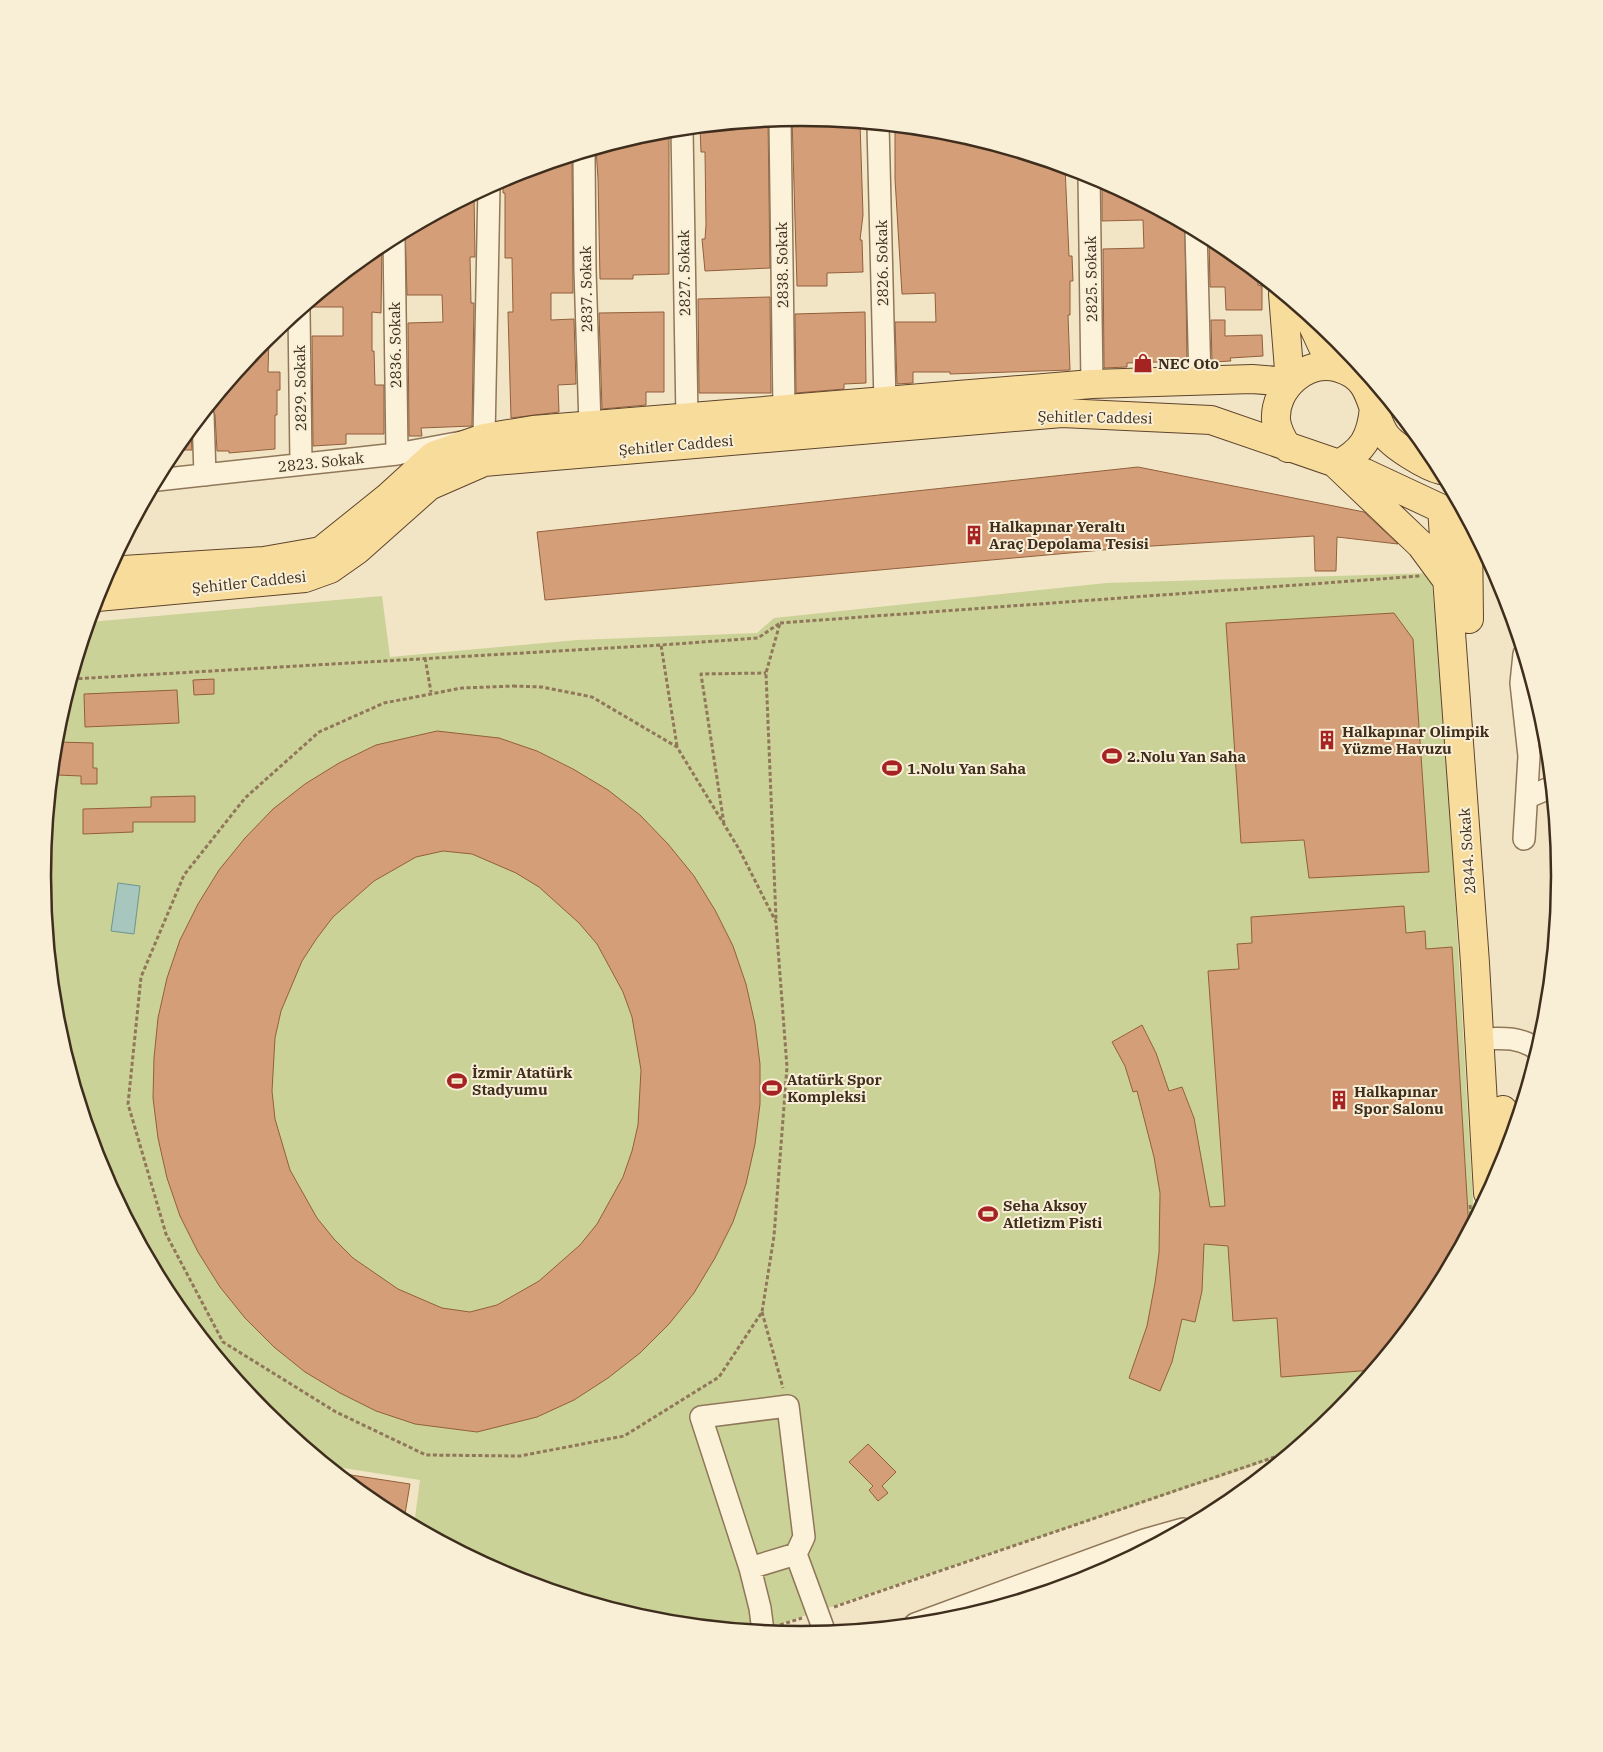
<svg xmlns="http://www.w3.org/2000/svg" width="1603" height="1752" viewBox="0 0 1603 1752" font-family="'IBM Plex Serif',serif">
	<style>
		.green { fill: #cbd298 }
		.water { fill: #a7c6bd; stroke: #6d958c }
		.building { fill: #d49f78; stroke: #925f3c; fill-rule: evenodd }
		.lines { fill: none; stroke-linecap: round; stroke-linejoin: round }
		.minor-casing { stroke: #907759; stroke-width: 24 }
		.major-casing { stroke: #5e442d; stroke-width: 30 }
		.path { stroke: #907759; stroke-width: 3; stroke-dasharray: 4 2.5; stroke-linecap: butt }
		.minor { stroke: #fcf2da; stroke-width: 21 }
		.major { stroke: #f8dc9b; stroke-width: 28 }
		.labels { text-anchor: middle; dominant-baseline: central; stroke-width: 4; stroke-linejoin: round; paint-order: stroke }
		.street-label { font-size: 15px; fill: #3f2e1e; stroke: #f9efd6 }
		.poi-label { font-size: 15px; font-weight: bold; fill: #3f2e1e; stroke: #f9efd6; text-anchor: start }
		.rim { fill: none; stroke: #3f2e1e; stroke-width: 2.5 }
	</style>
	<rect width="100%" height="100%" fill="#f2e5c5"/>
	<path class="green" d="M1431,573L1446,741L1474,1219L1432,1298L1338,1413L1286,1455L759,1631L653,1620L511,1577L414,1525L420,1480L330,1466L265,1412L170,1297L100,1166L57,1024L43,876L57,728L89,622L382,596L390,657L577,640L757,633L774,618L1106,583Z"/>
	<path class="water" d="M118,883L140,886L134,934L111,931Z"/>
	<path class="building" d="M802,117L860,123L863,215L860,240H862L863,272L827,273V286H797L792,118Z
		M768,120L770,268L705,271L702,239H705L706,225L705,152H701L700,127Z
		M895,126L950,132L998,146V150H1011L1065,167L1069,256H1072L1073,281H1070V315H1068L1070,370L950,374V372H913V383L897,384L895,322H936L935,293L902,294L895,179Z
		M669,130V274L633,275V279H600L598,178L596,149L654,132Z
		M572,156L573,293H551V320L574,319L576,384L558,385L559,412L511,418L508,312H513L512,258H505V193H503V179Z
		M1102,180L1185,224L1187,361L1127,363V367L1104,368L1103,249L1144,248L1143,220L1102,221Z
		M474,194L475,257H470L471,303H474L472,426L421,428L422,436H409L408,323L443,322L442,295H407L405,231Z
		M1209,237L1223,245L1258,273V285L1262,286V310H1226L1225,287H1210Z
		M382,244L381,313L372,312V351H374L375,385H384V434H346V444L313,446L312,336H343V307H311L309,303Z
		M770,297L771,393H699L698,299Z
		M664,312V392H646V405L602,409L599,313Z
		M865,312L866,383L844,384V389L796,393L795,314Z
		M1211,320H1225V336L1262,335L1263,356L1230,358L1231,361L1212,362Z
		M269,336L268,372H280V390H277V415H275V449L229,453V451H217L215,415L211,405Z
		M188,433H191L192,450H174Z
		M1138,467L1364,512L1398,544L1337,537L1336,571H1315L1314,536L1136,547L545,600L537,532Z
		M1394,613L1413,639L1429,872L1309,878L1304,840L1241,843L1226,623Z
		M214,679V694L194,695L193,680Z
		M177,690L179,723L85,727L84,694Z
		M437,731L499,738L537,751L573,769L608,790L640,815L668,844L694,876L715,910L733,946L746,984L755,1024L760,1064V1104L755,1144L746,1184L733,1222L715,1258L694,1293L669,1324L640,1353L608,1378L574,1400L537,1417L477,1432L415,1424L376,1411L340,1393L305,1372L274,1347L245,1318L220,1287L198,1252L180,1216L167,1178L158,1138L153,1098L154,1058L158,1018L167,978L180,940L198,904L219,870L245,838L273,809L305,784L339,763L376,745ZM443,851L472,854L516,873L539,887L579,923L597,944L623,992L632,1017L641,1070L638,1125L632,1151L623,1177L597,1224L580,1245L539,1281L497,1305L470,1312L442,1308L398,1289L353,1258L334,1239L317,1218L290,1170L275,1119L272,1091L275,1038L281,1011L302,961L317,938L333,917L374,881L416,857Z
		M59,742L93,743V768H97V784H81V776L57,775Z
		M195,796V822H133V832L83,834V809L151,807V797Z
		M1404,906L1406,933L1425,931L1426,949L1452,947L1469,1230L1432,1298L1373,1370L1281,1377L1277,1318L1233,1321L1228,1246L1204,1244L1202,1291L1195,1322L1182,1319L1172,1362L1160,1391L1129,1378L1147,1326L1155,1283L1159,1253L1160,1193L1154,1157L1137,1091L1133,1092L1125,1066L1112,1042L1142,1025L1156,1053L1169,1091L1182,1087L1194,1118L1210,1207L1225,1206L1208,971L1239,969L1237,944L1252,943L1251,917Z
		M868,1444L896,1472L882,1486L888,1493L878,1501L869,1490L873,1486L849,1462Z
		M338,1473L410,1484L404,1520L380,1507Z"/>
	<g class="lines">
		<defs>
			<path id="minor" d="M780,119L784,410
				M878,125L885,402
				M682,129L687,418
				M584,153L585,270L590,425
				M1089,174L1092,384
				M1196,230L1200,380
				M394,237L397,454
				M299,311L301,464
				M203,415L205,475
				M157,480L397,454L484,438L489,186
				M1524,654L1521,683L1529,756L1524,839
				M1528,797L1552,787
				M1480,1039C1501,1038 1520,1036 1538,1050
				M750,1568L796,1554
				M915,1624L1144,1540L1183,1529
				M763,1631L760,1608L750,1568L701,1417L788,1406L804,1537L796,1554L825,1633"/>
			<path id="major" d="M1283,294L1290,382
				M1308,315L1327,356L1337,367
				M1374,408C1371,438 1363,451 1337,465L1421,545L1449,583
				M1288,448C1282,439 1277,430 1276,420C1274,388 1307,358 1339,368C1374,378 1369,408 1384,433C1391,445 1427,467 1441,470
				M1460,505L1468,534L1469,619
				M1442,509L1475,963L1488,1193
				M108,571L264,561L321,551L387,498L433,456L484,438L533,430L1092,384L1252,379L1290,382
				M97,597L305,578L330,569L357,550L429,486L484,462L1062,413L1211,420L1365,473L1442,509L1466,516
				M1503,1110L1506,1156"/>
		</defs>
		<use href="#minor" class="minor-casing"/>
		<use href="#major" class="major-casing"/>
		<path class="path" d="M780,623L1420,576
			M425,658L431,692
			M72,679L661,645
			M513,686L542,687L592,697L677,747L739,849L776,922L787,1067L774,1236L762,1312L719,1377L624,1436L520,1456L426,1455L336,1412L223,1342L166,1234L128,1104L141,977L184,875L245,798L319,732L384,703L462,688Z
			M677,746L661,645L758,638L780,623L766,673L776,919
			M724,824L701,674L766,673
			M1470,1205L1472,1225
			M762,1312L783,1388
			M834,1607L1292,1451
			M780,1625L802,1618"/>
		<use href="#minor" class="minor"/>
		<use href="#major" class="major"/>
	</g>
	<defs>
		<symbol id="shop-bare" viewBox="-9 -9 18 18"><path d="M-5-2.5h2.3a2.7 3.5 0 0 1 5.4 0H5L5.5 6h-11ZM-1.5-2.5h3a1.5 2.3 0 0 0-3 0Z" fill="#a52323" stroke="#f9efd6" stroke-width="2.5" paint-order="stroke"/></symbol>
		<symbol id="building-bare" viewBox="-9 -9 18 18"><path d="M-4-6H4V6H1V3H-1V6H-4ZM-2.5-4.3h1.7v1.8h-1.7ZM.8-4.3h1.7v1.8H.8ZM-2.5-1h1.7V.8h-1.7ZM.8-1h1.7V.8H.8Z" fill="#a52323" stroke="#f9efd6" stroke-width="2.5" paint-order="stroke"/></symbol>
		<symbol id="stadium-bare" viewBox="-9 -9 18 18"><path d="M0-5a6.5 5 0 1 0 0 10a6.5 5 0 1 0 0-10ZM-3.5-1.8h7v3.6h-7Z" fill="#a52323" stroke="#f9efd6" stroke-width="2.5" paint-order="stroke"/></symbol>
	</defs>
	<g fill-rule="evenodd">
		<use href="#shop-bare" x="1129" y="349" width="28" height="28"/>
		<use href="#building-bare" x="960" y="521" width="28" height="28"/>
		<use href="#building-bare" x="1313" y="726" width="28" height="28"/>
		<use href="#stadium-bare" x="1098" y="742" width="28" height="28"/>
		<use href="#stadium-bare" x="878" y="754" width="28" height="28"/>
		<use href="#stadium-bare" x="443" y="1067" width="28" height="28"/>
		<use href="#stadium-bare" x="758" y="1074" width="28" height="28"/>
		<use href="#building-bare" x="1325" y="1086" width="28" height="28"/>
		<use href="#stadium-bare" x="974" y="1200" width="28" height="28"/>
	</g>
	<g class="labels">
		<g class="street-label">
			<text transform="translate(882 263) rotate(-91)">2826. Sokak</text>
			<text transform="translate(782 265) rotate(-91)">2838. Sokak</text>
			<text transform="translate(684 273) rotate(-91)">2827. Sokak</text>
			<text transform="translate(1091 279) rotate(-91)">2825. Sokak</text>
			<text transform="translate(586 289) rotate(-91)">2837. Sokak</text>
			<text transform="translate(395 345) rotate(-91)">2836. Sokak</text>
			<text transform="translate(300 388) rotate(-91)">2829. Sokak</text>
			<text transform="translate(1095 417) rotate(1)">Şehitler Caddesi</text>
			<text transform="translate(676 445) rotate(-5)">Şehitler Caddesi</text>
			<text transform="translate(321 462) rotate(-6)">2823. Sokak</text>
			<text transform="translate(249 582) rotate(-6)">Şehitler Caddesi</text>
			<text transform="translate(1467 851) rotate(-94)">2844. Sokak</text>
		</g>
		<g class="poi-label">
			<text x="1158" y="363">NEC Oto</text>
			<text x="989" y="526">Halkapınar Yeraltı<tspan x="989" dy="17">Araç Depolama Tesisi</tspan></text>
			<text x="1342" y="731">Halkapınar Olimpik<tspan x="1342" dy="17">Yüzme Havuzu</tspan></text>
			<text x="1127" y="756">2.Nolu Yan Saha</text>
			<text x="907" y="768">1.Nolu Yan Saha</text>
			<text x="472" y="1072">İzmir Atatürk<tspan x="472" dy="17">Stadyumu</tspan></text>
			<text x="787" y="1079">Atatürk Spor<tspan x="787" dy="17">Kompleksi</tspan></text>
			<text x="1354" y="1091">Halkapınar<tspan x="1354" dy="17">Spor Salonu</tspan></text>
			<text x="1003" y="1205">Seha Aksoy<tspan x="1003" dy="17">Atletizm Pisti</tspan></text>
		</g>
	</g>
	<path d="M0 0H1603V1752H0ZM51 876a750 750 0 1 1 1500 0a750 750 0 1 1-1500 0Z" fill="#f9efd6" fill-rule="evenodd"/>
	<path class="rim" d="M51 876a750 750 0 1 1 1500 0a750 750 0 1 1-1500 0Z"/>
</svg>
